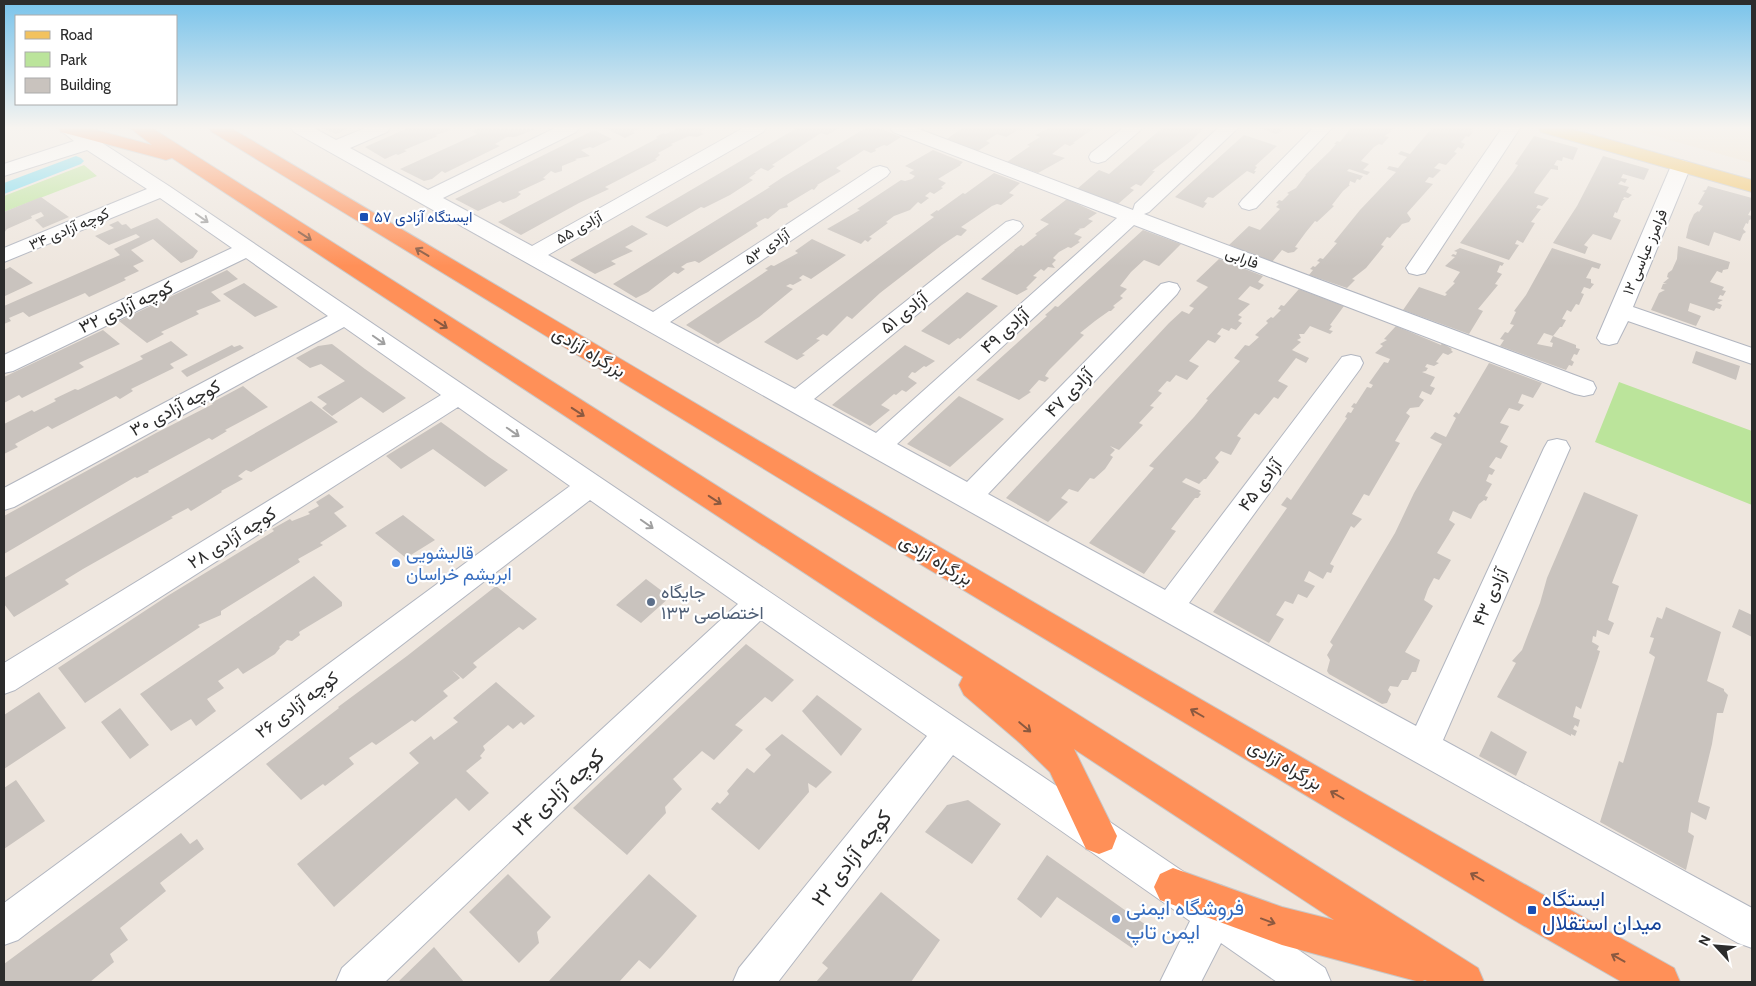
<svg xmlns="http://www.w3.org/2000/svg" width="1756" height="986" viewBox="0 0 1756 986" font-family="Cabin,Vazirmatn,sans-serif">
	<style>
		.education { fill: #efe1ce }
		.green { fill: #bbe49b }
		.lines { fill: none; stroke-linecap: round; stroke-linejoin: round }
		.canal { fill: #71daf0; fill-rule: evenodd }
		.building { fill: #c9c3be }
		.minor-casing { stroke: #b2b6c0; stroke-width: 2 }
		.major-casing { stroke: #c8c8c8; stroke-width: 2 }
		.highway-casing { stroke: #c8c8c8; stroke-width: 2 }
		.minor { fill: #fff; fill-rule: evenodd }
		.major { fill: #f2c25f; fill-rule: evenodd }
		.highway { fill: #ff9058; fill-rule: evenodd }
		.oneway { stroke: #a0a0a0 }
		.oneway2 { stroke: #8b5940 }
		.transit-dot { fill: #1a4fb4; stroke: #fff; stroke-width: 2 }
		.shop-dot { fill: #3f7fe0; stroke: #fff; stroke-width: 2 }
		.service-dot { fill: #5c6f8a; stroke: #fff; stroke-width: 2 }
		.labels { text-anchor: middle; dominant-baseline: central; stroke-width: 4.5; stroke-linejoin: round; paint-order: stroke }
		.far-transit-label { font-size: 15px; fill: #164399; stroke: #fff; text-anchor: start }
		.far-street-label { font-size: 15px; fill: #2c2c2c; stroke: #fff }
		.street-label { font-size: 18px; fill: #2c2c2c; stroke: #fff }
		.shop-label { font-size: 18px; fill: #366cbe; stroke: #fff; text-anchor: start }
		.service-label { font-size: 18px; fill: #4e5e75; stroke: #fff; text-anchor: start }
		.near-street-label { font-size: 21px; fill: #2c2c2c; stroke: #fff }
		.near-transit-label { font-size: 21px; fill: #164399; stroke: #fff; text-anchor: start }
		.near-shop-label { font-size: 21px; fill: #366cbe; stroke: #fff; text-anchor: start }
	</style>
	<rect width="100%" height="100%" fill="#eee6de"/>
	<path class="education" d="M1627,128H1752V163Z"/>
	<path class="green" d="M84,165L97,176L4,212V196Z
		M1619,382L1752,431V505L1595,442Z"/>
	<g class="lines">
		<path class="canal" d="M76,156L81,158L84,161L81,164L4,194V183Z"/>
	</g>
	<path class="building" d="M322,128H349L336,134Z
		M408,128H448L451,130L435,135L438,136L404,150L407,151L398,155L396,154L385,159L365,147Z
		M478,128L536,129L515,137H507L495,144L500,146L445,173L442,171L432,179L424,181L400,169L477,134L472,131Z
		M605,128H640L632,132L635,133L625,138Z
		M678,128H706L700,132L704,134L697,137L689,136L671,144L673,145L658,153L660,155L655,159L657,160L605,187L609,189L579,203L521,235L498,222L658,138L656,137L663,133L666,134Z
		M797,128H839L827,135L821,133L772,165L775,166L768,171L761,168L754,173H756L749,178L753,180L730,195L704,208L701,207L667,227L645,217Z
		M866,128H879L901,137L887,146L884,145L875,149L876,151L871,153L864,150L855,156L836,168L841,171L817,185H818L814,190L812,189L787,204L788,207L780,209L768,219L765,218L756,223L758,226L699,263L695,261L687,263L681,267L685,269L678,274L674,272L648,292L636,298L613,284L770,187H768L783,177Z
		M962,128H1022L1024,129L1018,130L1006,137L997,134L986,141L990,143L978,151L947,139Z
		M1049,128H1094L1073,143H1075L1070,146L1065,144L1052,154L1065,158L1038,173L1007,162L1030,146L1027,145L1040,137L1035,135Z
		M1162,128H1204L1191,141L1152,171H1155L1141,186L1136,184L1130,188L1134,190L1118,204L1077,189L1099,170L1109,174Z
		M1260,128H1283L1281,130H1283L1276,134Z
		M1351,128H1395L1385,136L1389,137L1382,145L1379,144L1374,147L1361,161L1369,164L1363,170L1370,172L1367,175L1349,169L1347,171L1363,176L1360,180L1357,179L1355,183L1350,181L1349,185H1350L1343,191L1332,205L1334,206L1317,222L1315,221L1306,232L1295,247L1298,248L1294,252L1288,253L1282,250L1272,262L1229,245L1249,226L1260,230L1280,209L1276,207L1279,204L1276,203L1279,200L1282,201L1289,194L1287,193L1296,188L1306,175H1305L1330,151L1336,144H1334L1337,141L1340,142Z
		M1432,128H1473L1471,131L1473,132L1469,137L1466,136L1462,141L1461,142L1465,144L1462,149L1458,147L1454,152L1457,153L1446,165L1439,163L1434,168L1441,170L1433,178L1429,177L1425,182L1433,184L1407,213L1411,219L1409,222L1402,224L1390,238L1387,237L1381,245L1384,246L1366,268L1352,279L1355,280L1347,288L1309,275L1313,270L1310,269L1313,266L1315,267L1320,262L1317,261L1320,258L1323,259L1337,243L1334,242L1360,210L1396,172L1387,169L1389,166L1398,168L1407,157L1398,154L1401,151L1410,154Z
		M594,130L612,139L593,148L590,147L581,150L590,156L575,159L577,160L562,166V171L555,173L551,171L543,178L546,179L518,192L521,194L516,198L503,203L500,201L478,211L455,199Z
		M1244,135L1277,146L1255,166L1257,167L1254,171H1256L1254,174L1247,171L1213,198L1208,197L1204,202L1207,203L1203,208L1175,197Z
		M1534,136L1578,148L1573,160L1563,157L1562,161L1557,160L1554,165L1558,166V170L1551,169L1536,189L1534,193L1549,198L1542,206L1538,205L1536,208L1541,209L1531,222L1535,223L1523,243L1517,240L1515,244L1519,245L1509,260L1460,243L1512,174L1518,165L1515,164Z
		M933,150L963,162L960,165H961L938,179L946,183L941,187L943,188L934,194L930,192L925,196L929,198L921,204L918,202L910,210L894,216L886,222L888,223L869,237L872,238L868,242L865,240L861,244L827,229L860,210L857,209L901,180L905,181L912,179L915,176L909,173L914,170L905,166Z
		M1603,156L1649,169L1644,180L1623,174L1621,178L1627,179L1625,183L1621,181L1618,184L1629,187L1626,192L1632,195L1628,198L1624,197L1623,199H1625L1622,201L1617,213L1615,212L1613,217L1621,220L1611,240L1593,234L1584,245L1588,247L1585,254L1553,243L1577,206Z
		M994,173L1020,183L1009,193L1014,195L1001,205L997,204L992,206L961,227L967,230L961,236L957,235L942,245L880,293L852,319L847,316L827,336L823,334L816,339L820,340L802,354L805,355L797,360L764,342L934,217L930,215L937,210L938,211L963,193L965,194Z
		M1708,186L1752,198V208L1748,215L1752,216V219L1749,220L1748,224L1746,223L1743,229L1746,232L1743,234L1740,241L1714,232L1709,246L1686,238L1689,225L1694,214L1698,211L1699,212L1703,206L1698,204L1705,192L1702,191L1706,190Z
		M41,197L69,217L43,228L35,220L44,216L41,212L31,216L32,218L7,229L4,233V212Z
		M1067,199L1097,213L1088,219L1093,221L1084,228L1078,229H1080L1074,234L1082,237L1078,241L1080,242L1071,248L1068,247L1059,252L1053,258L1056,260L1052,264L1055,268L1048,267L1044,271L1041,269L1033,276L1037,277L1026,288L1028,289L1017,295L981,279L1015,250H1014L1021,245L1023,246L1037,235L1035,234L1049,224L1040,220Z
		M157,218L198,251L193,258L181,263L153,239L131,250L144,261L133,266L139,271L124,278L126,280L89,297L85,293L29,317L23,312L9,318L11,321L4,324V306L120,255L114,249L140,237L136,234L109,245L95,236L114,228L109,225L118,221L122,225L126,224L131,229Z
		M632,225L648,234L625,247L633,251L611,261L616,264L595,274L570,260Z
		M1143,230L1181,244L1159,266L1144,260L1131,272L1120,286L1127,289L1120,296L1123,298L1113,306L1115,307L1111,311H1109L1095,321L1080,333L1084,335L1049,370L1045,376L1049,378L1045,382L1039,380L1029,391L1031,392L1019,400L976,380L1047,316L1045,315L1051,310L1055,306L1058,307Z
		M812,239L846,255L811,279L803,275L799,278L802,280L793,285L790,284L786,286L793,289L759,317L718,344L686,325L768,270L765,269L771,265L774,266L798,253L795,251Z
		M1678,246L1730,262L1728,269L1723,270L1722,273L1717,271L1710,282L1724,287L1722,290L1726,291L1723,296L1720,295L1718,299L1723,300L1717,303L1722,305L1720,309L1716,308L1714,311L1690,303L1688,311L1701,316L1696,326L1651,310L1659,293L1665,290L1661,289L1663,284H1667L1663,283L1669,278L1667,277L1668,273L1672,270L1677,259Z
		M1460,248L1504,263L1502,266L1500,265L1497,272L1502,274L1495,284L1498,285L1478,309L1483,311L1469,334L1403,310L1419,287L1445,296L1447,294L1445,293L1455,283L1453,282L1460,272L1445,266L1455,257L1451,256L1453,254L1456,255L1457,252L1454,251Z
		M1552,248L1601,264L1599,269L1592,267L1586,278L1591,279V283L1594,284L1590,289L1584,287L1581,293L1584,294L1579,305L1576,304L1571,312L1567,310L1562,319L1566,320L1562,327H1560L1553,336L1544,333L1537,344L1552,347L1553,343L1550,342L1553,336L1576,345V348L1580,349L1577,355L1574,354L1571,360L1574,362L1572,366L1569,365L1566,370L1500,346L1504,340L1500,339L1505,332L1508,333L1514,325L1510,324L1516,312L1514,311L1526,295Z
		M1219,259L1263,276L1258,282L1264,285L1259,290L1250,286L1238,299L1250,304L1238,315L1242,317L1238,321L1242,323L1236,330L1231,328L1229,331L1222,328L1217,334L1221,336L1215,343L1208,340L1189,361L1199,366L1187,380L1176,375L1170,382L1167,381L1158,391L1162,393L1150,406L1154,407L1139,423L1143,425L1119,450L1110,446L1115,450L1110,455L1113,457L1105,469L1094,479L1090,478L1078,492L1069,489L1061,498L1068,502L1048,522L1006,498L1169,323L1182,311L1189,314L1194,308L1189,306L1208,287L1196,281Z
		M10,267L33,283L5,296L4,270Z
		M227,270L238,279L211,292L221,301L196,311L199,314L161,332L164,334L147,343L119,321Z
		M244,283L278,307L255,317L223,294Z
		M1299,289L1344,306L1330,325L1332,326L1329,330L1333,331L1330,334L1310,326L1304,334H1299L1301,338L1297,340L1301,342L1292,350L1309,358L1306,363L1296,358L1278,381L1288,386L1278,399L1274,397L1259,415L1255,413L1250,419L1237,436L1241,438L1231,455L1221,451L1215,458L1219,462L1206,479H1204L1199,484L1186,478L1182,482L1201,491L1199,493L1201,494L1198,498H1195L1171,529L1176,531L1144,574L1089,543L1154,468L1149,466L1194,417L1208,400L1206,399L1232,370L1240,361L1234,358L1245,345L1249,346L1259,337L1255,335L1268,323L1266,321L1271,317L1273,318L1281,310L1278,309L1281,305L1284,306Z
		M967,292L998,306L960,339L958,338L949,345L921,331Z
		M1396,326L1441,345L1442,343L1452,349L1451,350L1453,352L1448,355L1443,353L1436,362L1439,363L1434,366L1427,364L1425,367L1428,368L1426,371L1422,372L1435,377L1430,386L1435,388L1431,395L1422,391L1419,397L1424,400L1419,407L1410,408L1406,413L1410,416L1395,441L1400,443L1369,496L1364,494L1352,514L1362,519L1354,528L1351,526L1330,564L1334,566L1331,573L1327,572L1323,579L1309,571L1304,581L1315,586L1307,598L1298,594L1293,604L1285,601L1276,615L1284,619L1269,643L1213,612L1287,508L1281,505L1287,497L1291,500L1347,418L1345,417L1348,412L1351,413L1354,408L1351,407L1354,403L1356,404L1367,387L1371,388L1373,385L1369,383L1384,362L1388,363L1390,359L1375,353L1383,346L1380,344L1387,340L1384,339Z
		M103,330L120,344L79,363L84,367L22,398L19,395L4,403V377Z
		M171,341L188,355L170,364L174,368L131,389L133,391L120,399L116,396L52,429L48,426L15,444L18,447L4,454V424L32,410L34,412L56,401L54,399L75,389L78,390L143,359L140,356Z
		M332,344L365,369L406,398L383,413L361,397L332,416L322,408L327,404L317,397L345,381L321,364L310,368L296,358L318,346Z
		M232,345L234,347L240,345L244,348L187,377L181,371Z
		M905,345L935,361L926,367L924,366L915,373L912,372L908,377L917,383L906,392L902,390L896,395L894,394L881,405L890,410L870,426L832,405Z
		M1696,351L1740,366L1736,380L1692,363Z
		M1489,363L1542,383L1533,398L1522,394L1518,403L1524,405L1519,411L1509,408L1500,423L1509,426L1500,442L1508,446L1501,459L1496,457L1489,467L1495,470L1492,475L1489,474L1486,481L1492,484L1485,496L1488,497L1486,501L1484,500L1479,504L1471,519L1453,511L1449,520L1455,524L1437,553L1451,560L1439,580L1434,578L1428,589L1424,600L1433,606L1405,652L1420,660L1416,672H1412L1408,680H1402L1398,687L1390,686L1388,690L1391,694L1387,703L1382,704L1329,674L1327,671L1330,660L1327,655L1333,645L1330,642L1395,533L1414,493L1442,444L1430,438L1435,432L1446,437L1456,418L1453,416L1456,412L1459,414Z
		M243,386L268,407L225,430L227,431L212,440L209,438L148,471L149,472L137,478L135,477L4,554V516L156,433L213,404L211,403Z
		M959,396L1004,419L950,467L907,444Z
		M311,401L338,422L251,472L246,470L238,476L243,479L221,491L222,492L191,511L188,508L171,517L173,518L83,569L65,580L69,584L14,617L4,604V578Z
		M441,422L489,457L508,470L485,487L433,449L401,469L386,456Z
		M1584,492L1638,515L1612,583L1619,586L1608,620L1614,623L1609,635L1597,630L1596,637L1593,636L1592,642L1599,646L1597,650L1600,651L1598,658L1581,709L1576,706L1573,717L1580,720L1578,727L1575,725L1573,729L1577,731L1575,736L1571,734V736L1497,697L1516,663L1512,661L1522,650L1540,603L1547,578Z
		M329,494L344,507L334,513L347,526L320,543L323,545L298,559L300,562L221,611V615L198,625L200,627L85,703L58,668L169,595L274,531L272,529L290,519L292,521L310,514L308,512L319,506L316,502Z
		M403,515L435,540L406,558L375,533Z
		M314,576L342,602V606L299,632L300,635L292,641L287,640L279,647L280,648L275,654L243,674L238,668L218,681L224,688L207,699L216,711L196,726L191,719L171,731L140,694Z
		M646,579L670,597L641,623L616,605Z
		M496,586L537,619L523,630L519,627L473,663L477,667L463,679L452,670L460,678L443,691L448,696L415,722L412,720L376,745L372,742L349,758L354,764L325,786L323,784L301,800L266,764L339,708L338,707L407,656Z
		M1666,607L1721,632L1707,681L1724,689V691L1728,695L1723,713H1717L1712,744L1698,802L1710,807L1706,820L1691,812L1688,832L1694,836L1686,870L1600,822L1619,761L1623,763L1655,657L1649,653L1654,638L1650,637L1657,617L1662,619Z
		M1739,609L1752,615V637L1732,627Z
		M746,644L794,680L772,702L765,697L735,725L743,730L714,760L702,751L673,779L682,789L665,807L666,813L627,855L573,808Z
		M496,682L535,716L524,725L521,722L513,729L508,725L483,746L485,750L480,756L482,758L466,771L489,793L469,811L456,798L334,907L297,864L419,763L409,753L431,736L434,740L458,722L453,718Z
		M39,692L66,728L4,769V715Z
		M817,695L862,729L841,756L802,711Z
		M120,708L149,745L130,759L101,722Z
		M1491,731L1527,752L1516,776L1479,756Z
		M782,734L832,772L816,788L808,783L809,792L759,850L711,809L717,802L720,804L729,794L727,791L747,768L754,773L771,755L765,749Z
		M16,780L45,821L4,849V788Z
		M968,800L1001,824L972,864L925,832L947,805Z
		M181,833L190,844L197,839L204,849L160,883L166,891L120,928L128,940L110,954L114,962L90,982H4V964Z
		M1047,855L1146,925L1132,948L1057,897L1041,918L1017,899Z
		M508,874L551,917L537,932L539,943L519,963L469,912Z
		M649,874L697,916L662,956L650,969L639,960L619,982H548Z
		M881,892L940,940L911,982H816L828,968L822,963Z
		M434,947L464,982H398Z"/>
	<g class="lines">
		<defs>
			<path id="minor" d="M61,128H79L169,186L1209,889L1220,885L1233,891L1239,904L1237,908L1325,968L1331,982H1277L1221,943L1201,982H1160L1190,921L953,755L778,982H733L739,968L927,736L761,620L385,982H336L342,968L738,604L590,500L18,940L4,945V903L570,486L458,407L15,690L4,694V663L441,395L344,327L14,507L4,510V488L328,316L246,258L13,371L4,373V355L232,248L160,198L4,262V248L147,189L87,150L4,176V164L74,141L60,130Z
				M291,128H314L336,140L365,128H390L387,132L350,148L428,190L555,128H579L576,132L443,198L532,246L743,128H766L763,132L548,255L653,312L873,168L880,166L887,168L890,172L887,176L670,322L795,389L1006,222L1013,220L1020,222L1023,226L1020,230L814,399L876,433L1117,218L893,132L890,128H916L1133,210L1135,204L1218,128H1238L1149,212L1144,214L1593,382L1596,388L1593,394L1584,396L1575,394L1134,225L897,444L967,482L1161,284L1169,282L1177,284L1180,289L1177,294L988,494L1165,590L1342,357L1351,355L1360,357L1363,363L1360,369L1189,603L1416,726L1544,448L1548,441L1557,439L1566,441L1570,448L1443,740L1752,908V948L1738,943L294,132Z
				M1123,128H1143L1105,161L1098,163L1091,161L1089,157L1091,153Z
				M1313,128H1332L1256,208L1249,210L1242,208L1239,204L1242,200Z
				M1502,128H1520L1425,273L1417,275L1409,273L1406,268Z
				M1681,160L1688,162L1691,166L1633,307L1752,348V364L1628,321L1617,343L1609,345L1601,343L1597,338L1671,166L1674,162Z"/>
			<path id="major" d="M1538,128H1568L1752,180V192L1541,132Z"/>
			<path id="highway" d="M58,128H89L152,145L130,128H152L1478,968L1484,982H1429L1425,980L1420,982L1282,945L1160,900L1154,887L1160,874L1173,868L1282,907L1334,920L1074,749L1117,836L1112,849L1099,854L1086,849L1050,772L1020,743L964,695L959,685L963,677L172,158L166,160L159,158L61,132Z
				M209,128H231C710,412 1188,698 1674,968L1680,982H1622L1519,923L915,561L212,132Z"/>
		</defs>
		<use href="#minor" class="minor-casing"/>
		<use href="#major" class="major-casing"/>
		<use href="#highway" class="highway-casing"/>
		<use href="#minor" class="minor"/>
		<use href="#major" class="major"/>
		<use href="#highway" class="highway"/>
	</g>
	<defs><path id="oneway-shaft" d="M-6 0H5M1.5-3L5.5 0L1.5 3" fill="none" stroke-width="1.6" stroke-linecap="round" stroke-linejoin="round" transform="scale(1.25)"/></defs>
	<g class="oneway">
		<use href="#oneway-shaft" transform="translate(202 218) rotate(35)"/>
		<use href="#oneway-shaft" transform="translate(379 340) rotate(35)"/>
		<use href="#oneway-shaft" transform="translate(513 432) rotate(35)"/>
		<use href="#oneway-shaft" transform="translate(647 524) rotate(35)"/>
	</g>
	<g class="oneway2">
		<use href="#oneway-shaft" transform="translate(305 236) rotate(33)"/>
		<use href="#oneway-shaft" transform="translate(422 252) rotate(-149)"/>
		<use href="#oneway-shaft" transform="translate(441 324) rotate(33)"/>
		<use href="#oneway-shaft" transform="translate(578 412) rotate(33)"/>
		<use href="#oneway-shaft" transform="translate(715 500) rotate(33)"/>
		<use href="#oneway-shaft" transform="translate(1197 713) rotate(-150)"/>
		<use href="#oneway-shaft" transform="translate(1025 727) rotate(40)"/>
		<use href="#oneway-shaft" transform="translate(1337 795) rotate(-150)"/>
		<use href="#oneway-shaft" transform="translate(1477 877) rotate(-150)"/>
		<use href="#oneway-shaft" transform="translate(1268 921) rotate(20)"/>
		<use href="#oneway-shaft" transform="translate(1618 958) rotate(-151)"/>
	</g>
	<linearGradient id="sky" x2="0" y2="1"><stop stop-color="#78c3eb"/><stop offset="0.48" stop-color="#f7f4f0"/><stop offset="1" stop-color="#f7f4f0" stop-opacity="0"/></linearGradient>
	<rect width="1756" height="266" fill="url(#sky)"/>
	<g class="transit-dot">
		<rect x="359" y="212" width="10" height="10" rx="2.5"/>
		<rect x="1527" y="905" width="10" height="10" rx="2.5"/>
	</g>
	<g class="shop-dot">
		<circle cx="396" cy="563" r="5"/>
		<circle cx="1116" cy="919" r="5"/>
	</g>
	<circle class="service-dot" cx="651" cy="602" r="5"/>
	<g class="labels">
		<g class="far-transit-label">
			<text x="374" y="217">ایستگاه آزادی ۵۷</text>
		</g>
		<g class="far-street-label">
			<text transform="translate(579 228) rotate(-29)">آزادی ۵۵</text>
			<text transform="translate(69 229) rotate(-23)">کوچه آزادی ۳۴</text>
			<text transform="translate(767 247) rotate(-34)">۵۳ آزادی</text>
			<text transform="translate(1645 252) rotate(-67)">فرامرز عباسی ۱۲</text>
			<text transform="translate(1242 258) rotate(21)">فارابی</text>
		</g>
		<g class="street-label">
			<text transform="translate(126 307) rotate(-25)">کوچه آزادی ۳۲</text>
			<text transform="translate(904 313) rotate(-39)">۵۱ آزادی</text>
			<text transform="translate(1005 331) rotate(-42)">۴۹ آزادی</text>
			<text transform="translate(589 352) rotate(31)">بزرگراه آزادی</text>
			<text transform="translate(1069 393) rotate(-46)">۴۷ آزادی</text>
			<text transform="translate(175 408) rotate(-28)">کوچه آزادی ۳۰</text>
			<text transform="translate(1260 485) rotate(-53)">۴۵ آزادی</text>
			<text transform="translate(232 538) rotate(-32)">کوچه آزادی ۲۸</text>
			<text transform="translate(936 560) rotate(31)">بزرگراه آزادی</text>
			<text transform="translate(1490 597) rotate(-66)">۴۳ آزادی</text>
			<text transform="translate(297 705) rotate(-37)">کوچه آزادی ۲۶</text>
			<text transform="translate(1285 765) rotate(30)">بزرگراه آزادی</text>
		</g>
		<g class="shop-label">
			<text x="406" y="553">قالیشویی<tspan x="406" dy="21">ابریشم خراسان</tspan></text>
		</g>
		<g class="service-label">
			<text x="661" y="592">جایگاه<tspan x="661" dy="21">اختصاصی ۱۳۳</tspan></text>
		</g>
		<g class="near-street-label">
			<text transform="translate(558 792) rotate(-43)">کوچه آزادی ۲۴</text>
			<text transform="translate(851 858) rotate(-52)">کوچه آزادی ۲۲</text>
		</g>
		<g class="near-transit-label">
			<text x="1542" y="898">ایستگاه<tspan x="1542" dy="24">میدان استقلال</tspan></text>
		</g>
		<g class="near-shop-label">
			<text x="1126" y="907">فروشگاه ایمنی<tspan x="1126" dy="24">ایمن تاپ</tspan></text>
		</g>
	</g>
	<rect width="1756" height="986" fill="none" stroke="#2c2c2c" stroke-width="10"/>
	<rect x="15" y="15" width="162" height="90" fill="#ffffff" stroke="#ababab"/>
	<rect x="25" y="31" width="25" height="8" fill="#f2c25f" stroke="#ababab"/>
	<text x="60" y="40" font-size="15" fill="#2c2c2c">Road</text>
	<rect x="25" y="52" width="25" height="15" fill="#bbe49b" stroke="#ababab"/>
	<text x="60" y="65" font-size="15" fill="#2c2c2c">Park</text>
	<rect x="25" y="78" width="25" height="15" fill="#c9c3be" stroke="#ababab"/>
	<text x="60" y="90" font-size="15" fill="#2c2c2c">Building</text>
	<g transform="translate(1716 946) rotate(296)" stroke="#ffffff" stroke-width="4" paint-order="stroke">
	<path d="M0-4L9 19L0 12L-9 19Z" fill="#2c2c2c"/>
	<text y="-8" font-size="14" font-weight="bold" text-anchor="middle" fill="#2c2c2c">N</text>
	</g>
</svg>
